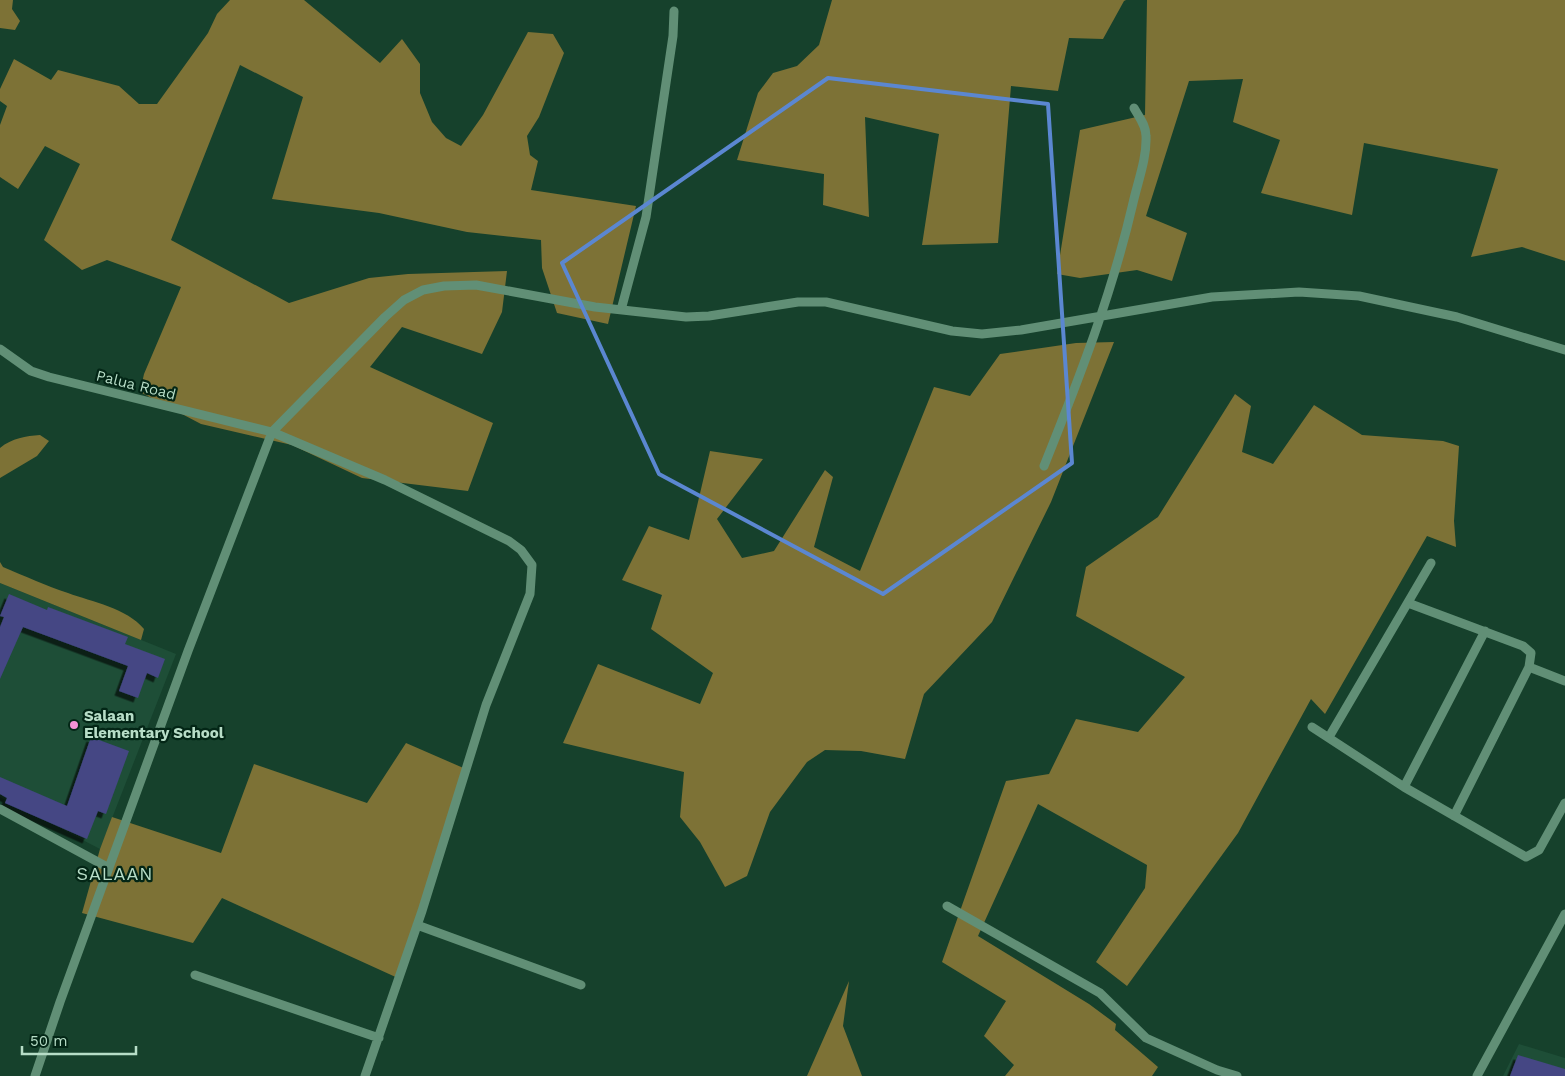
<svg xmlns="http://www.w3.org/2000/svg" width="1565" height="1076" viewBox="0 0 1565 1076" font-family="'Work Sans',sans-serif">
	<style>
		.built { fill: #1e4e37 }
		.forest { fill: #7d7236 }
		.building { fill: #444684; filter: url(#shadow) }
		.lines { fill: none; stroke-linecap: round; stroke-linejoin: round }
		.minor { stroke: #618f76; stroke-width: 9 }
		.marked { fill: none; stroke: #5b87d1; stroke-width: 4; stroke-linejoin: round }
		.poi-dot { fill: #f391d5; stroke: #032616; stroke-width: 2 }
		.labels { text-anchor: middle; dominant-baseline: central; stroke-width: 4.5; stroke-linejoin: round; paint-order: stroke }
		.street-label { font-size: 15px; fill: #b7ddc7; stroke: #032616 }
		.poi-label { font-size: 15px; font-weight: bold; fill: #b7ddc7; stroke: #032616; text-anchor: start }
		.quarter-label { font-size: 18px; letter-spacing: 1px; fill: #b7ddc7; stroke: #032616 }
	</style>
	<defs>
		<filter id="shadow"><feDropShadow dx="-4.5" dy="4.5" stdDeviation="0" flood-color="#0009"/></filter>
	</defs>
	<rect width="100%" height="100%" fill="#16412c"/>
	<path class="built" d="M0,583L176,654L100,849L0,797Z
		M1519,1044L1565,1058V1076H1503Z"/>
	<path class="forest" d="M0,0H13L12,9L20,21L15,30L0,28Z
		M230,0H304L380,63L402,39L420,64V93L432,122L446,138L461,146L483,115L528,32L553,34L564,53L539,117L527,136L530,155L538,161L531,190L636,206L608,324L557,313L542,268L541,240L467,232L379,213L272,199L303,97L240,65L171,240L289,303L369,278L408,274L507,271L502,312L482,354L402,327L370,367L493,423L468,491L362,478L292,445L201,424L140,392L144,374L181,287L107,260L82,270L44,240L80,164L45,146L18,189L0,177V125L7,106L0,101V89L14,59L51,80L58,70L119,86L139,104H157L208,33L217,14Z
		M832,0H1126L1124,1L1103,39L1069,38L1058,91L1011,86L998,243L922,245L939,134L865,117L869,217L823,205L824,174L737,160L758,93L773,73L797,66L819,45Z
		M1147,0H1565V261L1522,247L1471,257L1498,169L1364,143L1352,215L1261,193L1280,140L1233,122L1243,79L1189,81L1146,216L1187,233L1172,281L1137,270L1080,278L1057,274L1080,130L1145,115Z
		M1114,342L1051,502L992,622L924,694L905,759L861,751L825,750L807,762L770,812L747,876L725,887L700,842L680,817L684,772L563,743L598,664L700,704L713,673L651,629L662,595L622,580L649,526L689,540L710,451L763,459L717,519L742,558L774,551L825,470L833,477L814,547L860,571L934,387L970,396L1000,354L1076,343Z
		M1235,394L1251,406L1242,452L1273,464L1314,405L1362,435L1443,441L1459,446L1454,521L1456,547L1427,536L1325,714L1311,699L1238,833L1127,986L1096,962L1145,888L1147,865L1038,804L978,936L1089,1004L1116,1024L1115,1030L1158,1067L1152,1076H1005L1014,1065L984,1036L1006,1001L942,962L1006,781L1049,774L1076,719L1138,732L1185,677L1076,616L1086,567L1158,517Z
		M40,435L49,441L37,456L0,478V448C12,438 26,436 40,435Z
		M0,562L3,567C25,576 46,586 68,593C92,602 127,608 144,629L141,640L0,583Z
		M406,743L468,770L400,979L222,898L193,943L82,913L100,849L112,817L221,853L254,764L367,803Z
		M849,981L843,1026L862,1076H807Z"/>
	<path class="building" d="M9,594L47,610L48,607L128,637L125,644L165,659L158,678L147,673L138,698L119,691L128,666L23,627L0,679V627L4,617L0,616Z
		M91,737L129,751L106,814L98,811L87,839L5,803L7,798L0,794V777L67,806Z
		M1518,1055L1565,1069V1076H1510Z"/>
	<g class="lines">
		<path class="minor" d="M621,310L646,217L673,36L674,11
			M0,349L31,371L49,377L272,432L385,480L509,541L521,550L532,565L530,594L486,705L422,911L365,1076
			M1044,466C1079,379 1112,294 1133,203C1138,181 1147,158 1146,136C1146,125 1139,117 1134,108
			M1408,603L1523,646L1531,653L1529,667L1454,816
			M1529,667L1565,681
			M1312,727L1404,787L1526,857L1539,850L1565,803
			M1329,737L1431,563
			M1404,787L1485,631
			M0,809L109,868
			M947,906L1100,993L1146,1038L1217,1070L1237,1076
			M417,925L581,985
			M195,975L379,1038
			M35,1076L60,1002L188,651L272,432L385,317L404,300L423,290L444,286L476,285L595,307L686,317L709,316L798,302H826L952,331L982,334L1021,330L1212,297L1299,292L1359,296L1457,317L1565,350
			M1477,1076L1565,914"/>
	</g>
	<path class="marked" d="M828,78L1048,104L1072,463L883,594L659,474L562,263Z"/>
	<circle class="poi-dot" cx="74" cy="725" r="5"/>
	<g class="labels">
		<g class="street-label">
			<text transform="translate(136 385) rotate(14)">Palua Road</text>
		</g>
		<g class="poi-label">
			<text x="84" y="716">Salaan<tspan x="84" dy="17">Elementary School</tspan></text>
		</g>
		<g class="quarter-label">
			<text x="115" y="873">SALAAN</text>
		</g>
	</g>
	<path d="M22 1046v8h114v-8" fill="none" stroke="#b7ddc7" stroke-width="2.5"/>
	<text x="30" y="1046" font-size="15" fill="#b7ddc7" stroke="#032616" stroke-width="4" paint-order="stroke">50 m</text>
</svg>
